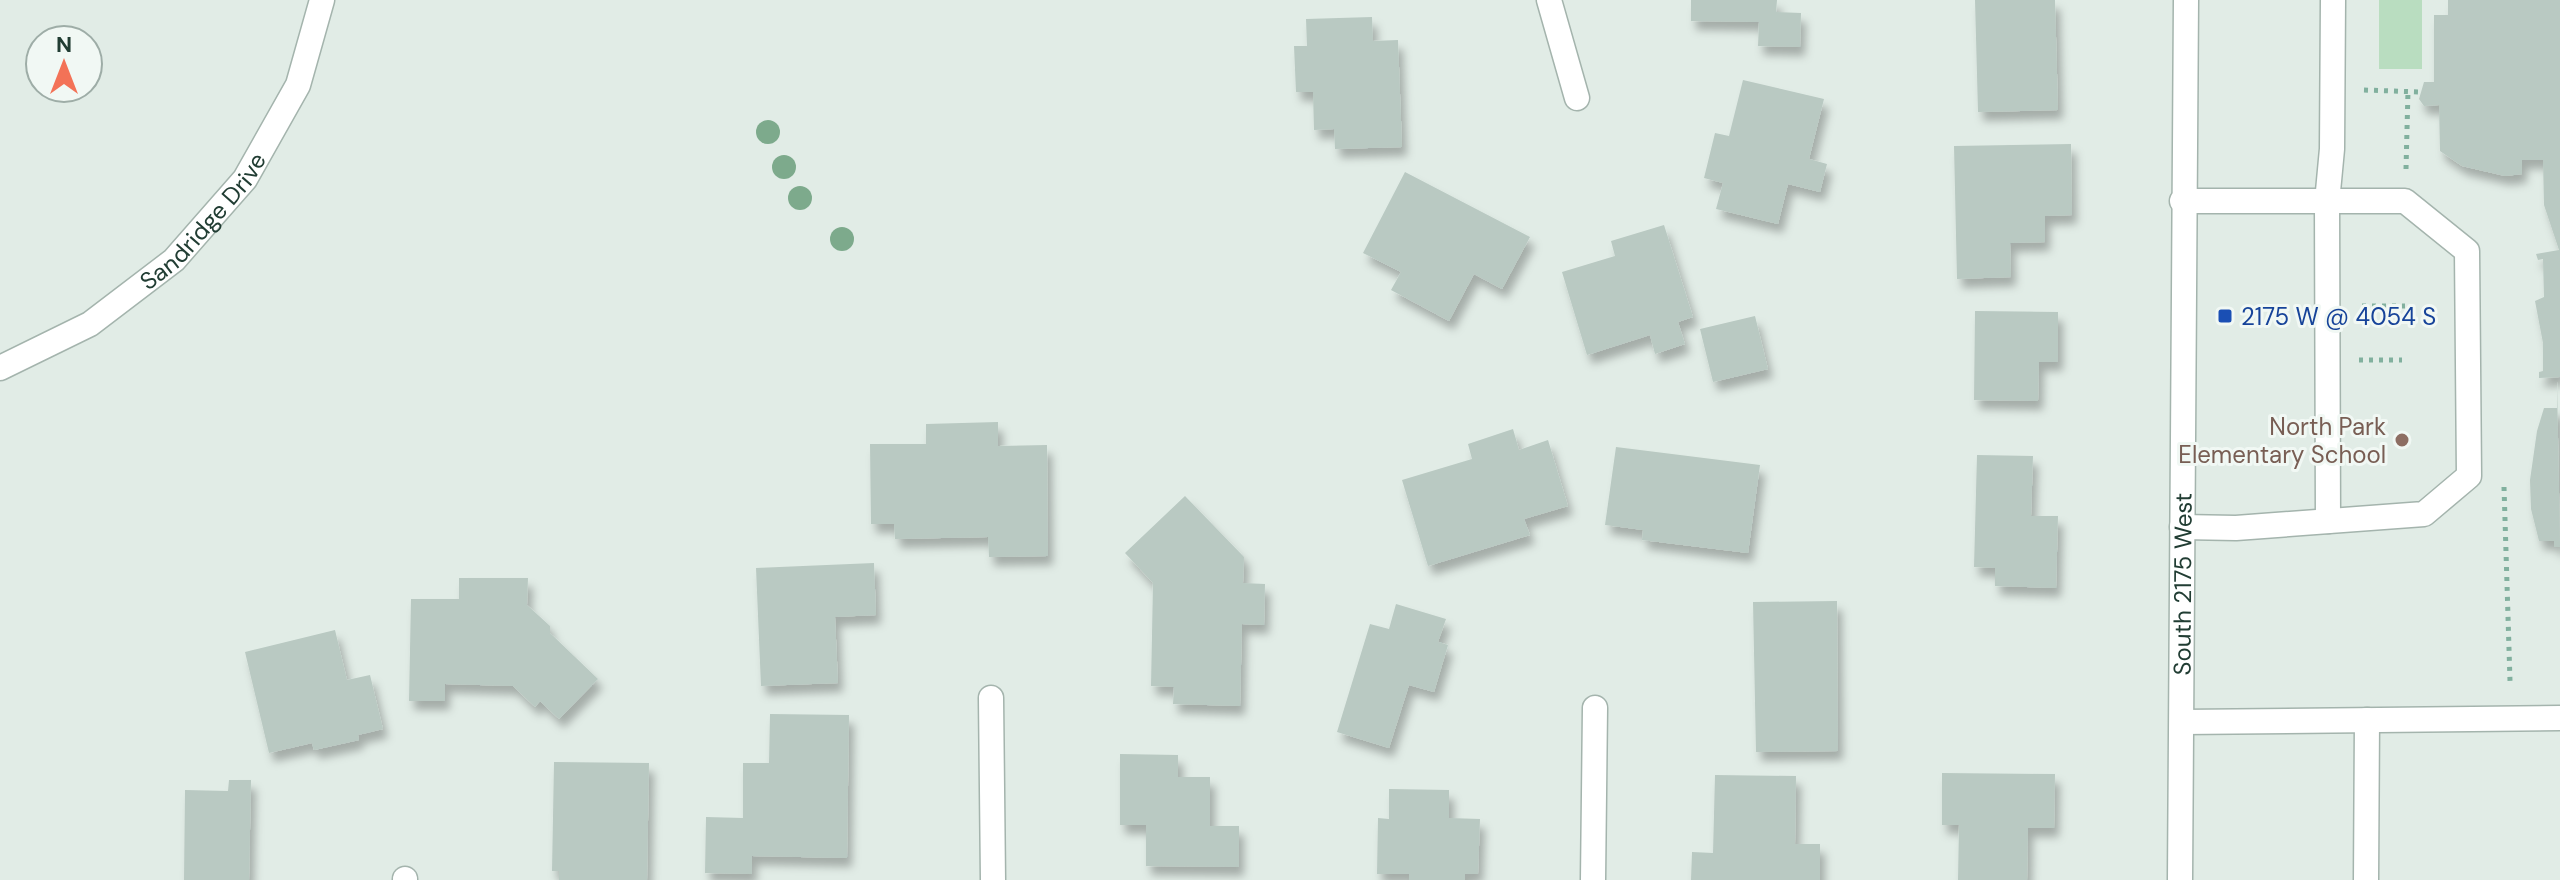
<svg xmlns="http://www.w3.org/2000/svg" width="2560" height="880" viewBox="0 0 2560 880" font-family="'DM Sans',sans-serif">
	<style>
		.green { fill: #b9ddc0 }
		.building { fill: #b9c9c2; filter: url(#shadow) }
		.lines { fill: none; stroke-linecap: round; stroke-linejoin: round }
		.minor-casing { stroke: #a4b4ad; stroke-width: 27 }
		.path { stroke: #81b09e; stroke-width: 5; stroke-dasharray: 4 6; stroke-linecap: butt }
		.minor { stroke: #fff; stroke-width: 24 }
		.tree { fill: #7daa8c }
		.transit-dot { fill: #1a4fb4; stroke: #f1f8f4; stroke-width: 3 }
		.education-dot { fill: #8d6e63; stroke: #f1f8f4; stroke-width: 3 }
		.labels { text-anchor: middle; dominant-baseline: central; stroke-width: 6; stroke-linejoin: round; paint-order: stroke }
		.street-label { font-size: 24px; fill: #213d33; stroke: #f1f8f4 }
		.transit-label { font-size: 24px; fill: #164399; stroke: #f1f8f4; text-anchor: start }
		.education-label { font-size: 24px; fill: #785e54; stroke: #f1f8f4; text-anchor: end }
	</style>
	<defs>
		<filter id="shadow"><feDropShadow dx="5" dy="9" stdDeviation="4" flood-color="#0004"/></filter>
	</defs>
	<rect width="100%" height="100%" fill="#e1ece6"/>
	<path class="green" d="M2379,0H2422V69H2379Z"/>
	<path class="building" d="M1691,0H1777L1776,12L1801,13L1800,47L1758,46L1759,22L1691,21Z
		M1975,0H2055L2058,110L1978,112Z
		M2448,0H2560V377L2539,378V372L2543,371V343L2535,301L2544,297L2543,259L2538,260L2536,254L2559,250L2544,205L2543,160H2522V174L2505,176L2462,166L2440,151L2439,105L2424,106L2419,99L2424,82H2434V15H2448Z
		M1372,17L1373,41L1398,40L1402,147L1335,149L1334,129L1314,130L1313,92H1296L1294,46H1307L1306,19Z
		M1743,80L1824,99L1809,159L1827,164L1820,192L1788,184L1778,224L1716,209L1723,183L1704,178L1715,133L1729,136Z
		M2071,144L2072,215L2045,216V242L2010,243L2011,277L1957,279L1954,146Z
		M1405,172L1530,237L1502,289L1474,274L1449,321L1391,290L1401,272L1363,253Z
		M1664,225L1693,317L1678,322L1685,344L1655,354L1650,335L1587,355L1562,272L1615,256L1611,241Z
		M1975,311L2058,312V362H2039L2038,401L1974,400Z
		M1755,316L1768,369L1713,382L1700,329Z
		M2557,382L2560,547H2554V541H2539L2531,509L2530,480L2537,431L2544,408H2557Z
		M998,422V446L1047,445L1048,556L989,557L988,537L895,539L894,524H871L870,444H926V424Z
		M1513,429L1519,450L1548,440L1568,506L1524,519L1530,535L1428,566L1402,480L1472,459L1468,444Z
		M1616,447L1760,465L1748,553L1642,540L1643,530L1605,525Z
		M1977,455L2033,456L2031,516H2058L2056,588L1995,586V568L1974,567Z
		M1185,496L1244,557L1243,583L1265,584L1264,625L1242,624L1240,706L1173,704L1174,687L1151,686L1153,583L1125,553Z
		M874,563L876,615L835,617L838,683L761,686L756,568Z
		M459,578H528L527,605L550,626V633L598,679L559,719L540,701L535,707L513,686L445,684V701H409L411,599H459Z
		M1837,601L1838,751L1756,752L1753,602Z
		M1396,604L1446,619L1438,642L1448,645L1434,692L1409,685L1389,748L1337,732L1370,624L1389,629Z
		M335,630L347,680L370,675L383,729L358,735L359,740L314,750L312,743L269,753L245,652Z
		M770,714L849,715L847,858L752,856V874L705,873L706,817L743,818V763H769Z
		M1120,754L1178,755V777H1210V826H1239V867L1146,866V825H1120Z
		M554,762L649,763L647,880H559V871H552Z
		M1942,773L2055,774L2054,828H2028L2027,880H1958L1959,825H1942Z
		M1715,775L1796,776L1795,844H1820V880H1691L1692,852L1713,853Z
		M229,780H251L249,880H184L185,790L228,791Z
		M1389,789L1449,790V818L1480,819L1478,874H1465V880H1409V874H1377L1378,818L1389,819Z"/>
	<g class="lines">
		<defs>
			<g id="minor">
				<path d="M1549,0L1577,98"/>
				<path d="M2182,201H2405L2467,251L2469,476L2424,514L2236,528L2182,527"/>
				<path id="s1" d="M0,368L90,324L174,260L245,179L298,85L322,0"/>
				<path d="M2328,521L2327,202L2332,149L2333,0"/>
				<path d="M991,698L993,880"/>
				<path d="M2182,722L2560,718"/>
				<path d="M405,879V880"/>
				<path d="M1593,880L1595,708"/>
				<path id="s2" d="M2180,880L2186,0"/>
				<path d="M2366,880L2367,720"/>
			</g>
		</defs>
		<use href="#minor" class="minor-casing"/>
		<path class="path" d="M2364,90L2421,92
			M2406,169L2408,91
			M2362,306H2405
			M2359,360H2402
			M2504,487L2510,681"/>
		<use href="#minor" class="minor"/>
	</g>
	<g class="tree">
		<circle cx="768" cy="132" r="12"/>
		<circle cx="784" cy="167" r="12"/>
		<circle cx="800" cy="198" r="12"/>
		<circle cx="842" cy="239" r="12"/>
	</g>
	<rect class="transit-dot" x="2217" y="308" width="16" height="16" rx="4"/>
	<circle class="education-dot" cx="2402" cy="440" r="8"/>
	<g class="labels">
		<g class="street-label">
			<text stroke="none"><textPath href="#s1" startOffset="254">Sandridge Drive</textPath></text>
			<text stroke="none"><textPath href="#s2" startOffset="296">South 2175 West</textPath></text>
		</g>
		<g class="transit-label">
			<text x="2241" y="316">2175 W @ 4054 S</text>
		</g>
		<g class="education-label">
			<text x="2386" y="426">North Park<tspan x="2386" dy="28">Elementary School</tspan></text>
		</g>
	</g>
	<g transform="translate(64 64)"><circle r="38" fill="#f1f8f4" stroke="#9eada7" stroke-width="2"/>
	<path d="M0-6L14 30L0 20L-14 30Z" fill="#f37257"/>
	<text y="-12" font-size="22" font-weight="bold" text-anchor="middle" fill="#213d33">N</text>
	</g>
</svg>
